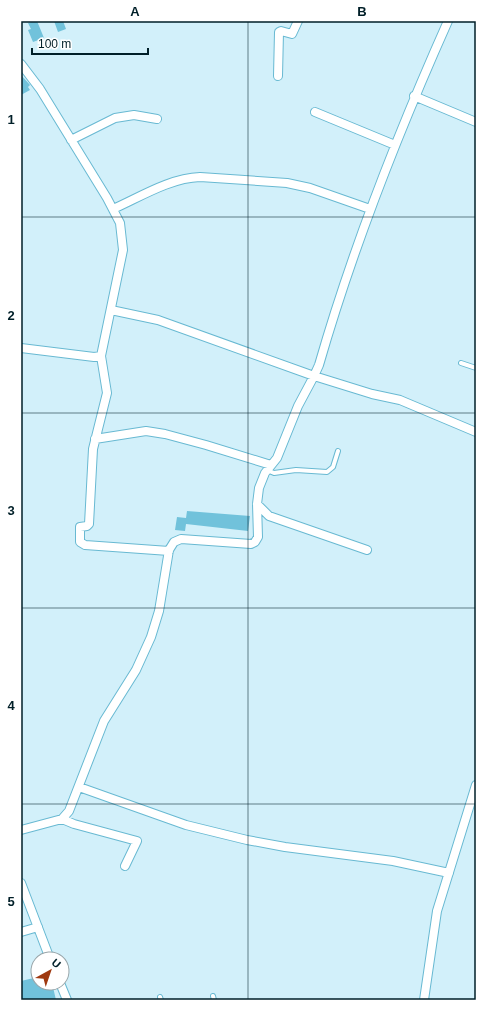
<svg xmlns="http://www.w3.org/2000/svg" width="497" height="1021" viewBox="0 0 497 1021" font-family="Helvetica,sans-serif">
	<style>
		.building { fill: #71c2db }
		.lines { fill: none; stroke-linecap: round; stroke-linejoin: round }
		.lane-casing { stroke: #68b9d2; stroke-width: 6 }
		.street-casing { stroke: #68b9d2; stroke-width: 10 }
		.lane { stroke: #fff; stroke-width: 4 }
		.street { stroke: #fff; stroke-width: 8 }
		.grid { fill: none; stroke: #001f28; stroke-width: 1; stroke-opacity: 0.55 }
		.neatline { fill: none; stroke: #001f28; stroke-width: 1.5 }
		.grid-label { font-size: 13px; text-anchor: middle; font-weight: bold; fill: #001f28 }
	</style>
	<rect width="100%" height="100%" fill="#d2f0fa"/>
	<path class="building" d="M34,21H37L44,38L33,42L28,30L31,29L28,23Z
		M54,21H63L66,29L58,32Z
		M21,75L30,85L28,87L30,90L21,95Z
		M187,511L250,516L248,531L186,524L185,531L175,530L177,517L186,518Z
		M38,977V983H52L56,1000H21V981Z"/>
	<g class="lines">
		<defs>
			<path id="lane" d="M461,363L476,368
				M267,470L274,473L296,470L327,472L333,467L338,451
				M213,996L214,1000
				M160,997L161,1000"/>
			<path id="street" d="M21,64L40,89L107,198L120,223L123,250L101,356L94,357L21,348
				M278,76L279,32L281,31L292,34L298,21
				M414,96L476,122
				M315,112L395,145
				M71,140L115,118L134,115L157,119
				M113,209C140,197 170,178 200,177L287,183L310,188L370,209
				M111,310L158,320L314,376L319,365C353,247 398,133 448,21
				M101,356L107,393L93,449L89,524L87,526L80,527V542L85,545L169,551
				M95,439L146,431L165,434L206,445L271,465
				M257,504L269,516L367,550
				M79,787L186,825L247,840L285,847L393,861L449,873
				M62,819L74,824L137,841L125,866
				M21,830L62,819L69,811L104,721L136,670L151,637L159,611L169,550L174,542L181,539L251,544L255,542L258,537L257,504L259,488L265,473L277,458L298,406L314,376L372,394L400,400L476,432
				M21,883L50,959
				M21,932L38,927
				M60,983L67,1000
				M424,1000L437,911L476,785"/>
		</defs>
		<use href="#lane" class="lane-casing"/>
		<use href="#street" class="street-casing"/>
		<use href="#lane" class="lane"/>
		<use href="#street" class="street"/>
	</g>
	<path class="grid" d="M248,21V1000M21,217H476M21,413H476M21,608H476M21,804H476"/>
	<rect width="497" height="1021" fill="none" stroke="#ffffff" stroke-width="44"/>
	<g transform="translate(50 971) rotate(40)"><circle r="19" fill="#ffffff" stroke="#99a5a9"/>
	<path d="M0-3L7 15L0 10L-7 15Z" fill="#9f3910"/>
	<text y="-6" font-size="11" font-weight="bold" text-anchor="middle" fill="#001f28">U</text>
	</g>
	<path d="M32 48v6h116v-6" fill="none" stroke="#001f28" stroke-width="2"/>
	<text x="38" y="48" font-size="12" fill="#001f28" stroke="#ffffff" stroke-width="3" paint-order="stroke">100 m</text>
	<rect x="22" y="22" width="453" height="977" class="neatline"/>
	<g class="grid-label">
		<text x="135" y="16">A</text>
		<text x="362" y="16">B</text>
		<text x="11" y="124">1</text>
		<text x="11" y="320">2</text>
		<text x="11" y="515">3</text>
		<text x="11" y="710">4</text>
		<text x="11" y="906">5</text>
	</g>
</svg>
